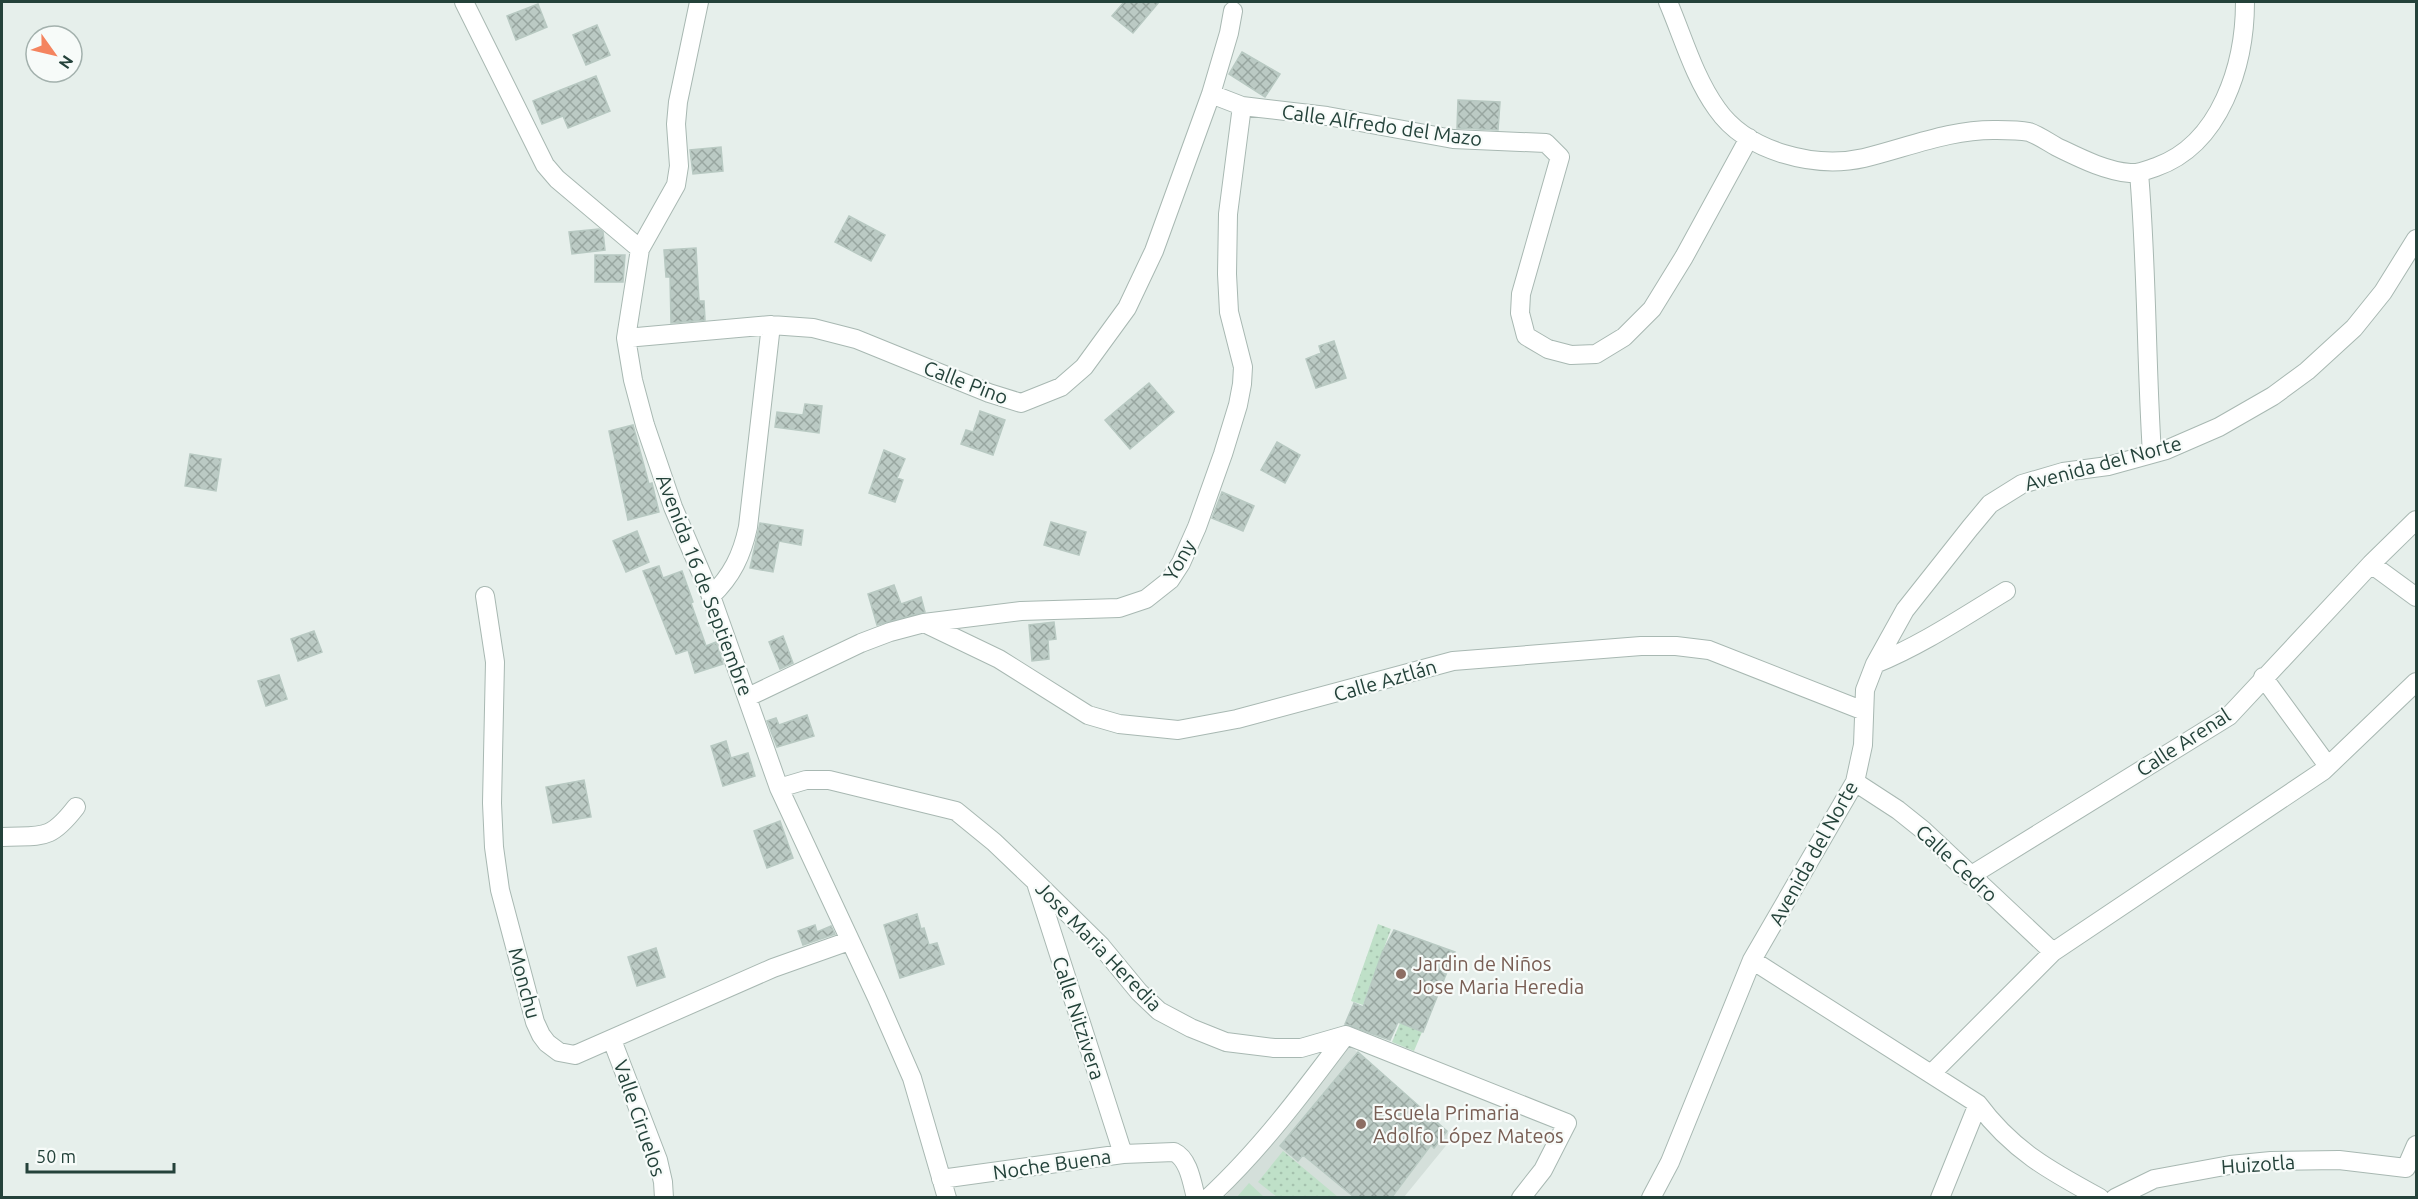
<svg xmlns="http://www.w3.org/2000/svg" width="2418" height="1199" viewBox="0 0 2418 1199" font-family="Ubuntu,sans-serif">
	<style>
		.built { fill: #d4dfda }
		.green { fill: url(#green-dots) }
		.pitch { fill: #bfe0c8 }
		.building { fill: url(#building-cross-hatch); stroke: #b8c9c2; stroke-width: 1.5 }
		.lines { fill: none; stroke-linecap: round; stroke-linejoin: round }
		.minor-casing { stroke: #a8b8b2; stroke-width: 20 }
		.minor { stroke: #fff; stroke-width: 18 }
		.education-dot { fill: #8d6e63; stroke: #f7fbf9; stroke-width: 2 }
		.labels { text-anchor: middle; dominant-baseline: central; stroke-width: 4.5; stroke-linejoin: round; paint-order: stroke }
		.street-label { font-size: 20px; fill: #24423a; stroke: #f7fbf9 }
		.education-label { font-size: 20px; fill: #785e54; stroke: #f7fbf9; text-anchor: start }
	</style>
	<defs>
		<pattern id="green-dots" width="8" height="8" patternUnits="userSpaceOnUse" patternTransform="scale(1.5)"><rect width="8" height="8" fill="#bfe0c8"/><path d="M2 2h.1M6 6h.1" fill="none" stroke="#a4c1ad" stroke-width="1.8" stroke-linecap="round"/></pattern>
		<pattern id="building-cross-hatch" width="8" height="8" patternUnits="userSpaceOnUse" patternTransform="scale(1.5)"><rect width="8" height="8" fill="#bbcac4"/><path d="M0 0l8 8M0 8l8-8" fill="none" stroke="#98a6a0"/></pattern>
	</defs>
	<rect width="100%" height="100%" fill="#e6efeb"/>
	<path class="built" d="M1346,1042L1453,1137L1404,1197L1224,1198Z"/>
	<path class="green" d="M1378,924L1391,929L1363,1005L1351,1001Z
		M1400,1023L1422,1032L1414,1051L1392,1042Z
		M1283,1151L1338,1197H1277L1258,1182Z"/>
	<path class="pitch" d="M1249,1183L1264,1197H1237Z"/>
	<path class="building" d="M1124,2H1159L1133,33L1112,16Z
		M538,4L547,27L516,40L507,16Z
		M597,25L610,55L586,65L573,35Z
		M1242,52L1280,74L1265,97L1229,74Z
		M596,76L610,111L568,128L563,116L542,124L533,101Z
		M1458,100L1500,102L1498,130L1457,128Z
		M721,147L723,171L693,174L690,150Z
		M849,216L885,235L871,261L835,242Z
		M599,229L603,232L605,250L572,254L569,232Z
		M696,248L699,301H704L705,320L671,323L670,277H666L664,250Z
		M595,255H625L623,282H595Z
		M1334,341L1346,378L1316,388L1306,359L1321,353L1319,346Z
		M1149,383L1174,412L1130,449L1105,420Z
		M805,404L822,406L819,433L775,427L777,412L803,415Z
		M980,411L1005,420L993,455L961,444L966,430L973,432Z
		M633,425L649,484L652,483L659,512L628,520L609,431Z
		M1277,442L1300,455L1285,483L1261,470Z
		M884,450L905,459L897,478L903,480L895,502L869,493Z
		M190,454L221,459L216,491L185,486Z
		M1222,492L1254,506L1243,531L1212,518Z
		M1051,522L1086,532L1079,555L1044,545Z
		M760,523L803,530L801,545L779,541L773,572L750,568Z
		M637,531L649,562L626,572L613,541Z
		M659,566L663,578L682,571L693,602L691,603L706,646L716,642L723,664L695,673L688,650L676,654L643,571Z
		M894,585L901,604L921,597L925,612L877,625L868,594Z
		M1054,622L1056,639L1048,640L1049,659L1032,661L1029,625Z
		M314,631L322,652L298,661L291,639Z
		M783,636L793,663L780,669L769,642Z
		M279,675L287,699L266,706L258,681Z
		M807,715L814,736L777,747L767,721L776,718L779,725Z
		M726,741L731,758L748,753L755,776L723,786L711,746Z
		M584,780L591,817L553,823L546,787Z
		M780,821L793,858L767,868L754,831Z
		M917,914L921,929L924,928L929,945L937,943L944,964L900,978L884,925Z
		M815,925L817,932L831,926L835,934L803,945L798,931Z
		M1394,930L1455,952L1423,1032L1398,1022L1390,1040L1345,1024L1354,1003L1363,1007L1382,953Z
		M656,948L665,977L637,986L628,957Z
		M1358,1052L1447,1131L1434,1148L1431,1145L1392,1197H1354L1303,1155L1298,1161L1280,1146Z"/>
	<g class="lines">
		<defs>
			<path id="minor" d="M464,2L545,165L557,179L640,249L626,338L633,380L645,425L673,507L711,596L779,788L877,998L912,1078L947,1198
				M1668,2C1683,37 1694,77 1717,109C1747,152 1815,169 1864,158C1909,147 1951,129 1997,130C2007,130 2019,130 2029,132C2038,135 2048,142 2057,147C2080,158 2105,171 2130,173C2139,174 2147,170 2156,167C2221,144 2245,64 2245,2
				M1211,94L1242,106L1327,116L1453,139L1546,143L1560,157L1521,294L1520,313L1526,336L1548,349L1571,355L1596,354L1624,337L1652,309L1684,257L1749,138
				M2139,173C2147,266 2146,360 2152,454
				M640,249L676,185L679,166L676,124L678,102L699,2
				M626,338L771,325L813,328L856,339L989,393L1021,403L1061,387L1084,367L1127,308L1154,251L1211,94L1229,33L1233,11
				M2371,564L2416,597
				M485,596L495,662L492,803L494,847L500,890L535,1022L541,1035L547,1043L559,1052L575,1055L773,968L849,941
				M711,596C732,576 742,555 748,527L771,325
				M924,623L999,659L1088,715L1119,724L1178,730L1237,719L1453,661L1641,646H1676L1709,650L1864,711
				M1875,664C1922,645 1963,617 2006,591
				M2263,677L2328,766
				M748,697L861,643L890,632L924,623L1021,611L1119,608L1146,599L1170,580L1181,563L1197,527L1223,454L1238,405L1242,384L1243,367L1229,312L1227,274L1228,214L1242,106
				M1855,782L1898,810L1923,830L2053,952
				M779,788L806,780H829L956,811L994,842L1036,882L1101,946L1139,992L1159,1011L1191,1028L1226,1042L1274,1048H1301L1346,1035L1567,1123L1543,1170L1521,1198
				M2,837C42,835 49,842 76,807
				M1970,876L2229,716L2371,564L2416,520
				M1037,886L1123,1154
				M1752,960L1978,1104C2012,1150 2050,1171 2100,1198
				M612,1040L658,1160L663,1182L664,1198
				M1931,1074L2053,952L2323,771L2416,682
				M2406,1168L2416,1145
				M941,1179L1123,1154L1174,1152C1189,1159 1192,1183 1196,1198
				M1208,1198C1260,1150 1304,1091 1346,1035
				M1651,1198L1670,1162L1752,960L1855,782L1863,745L1865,690L1875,664L1905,610L1970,528L1990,504L2022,484L2063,472L2108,466L2166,450L2219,427L2273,396L2307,371L2354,328L2383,292L2416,239
				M1940,1198L1978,1104
				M2115,1198L2154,1179L2230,1165L2271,1161L2339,1160L2406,1168"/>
		</defs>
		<use href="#minor" class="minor-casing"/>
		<use href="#minor" class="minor"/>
	</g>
	<g class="education-dot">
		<circle cx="1401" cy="974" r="6"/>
		<circle cx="1361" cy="1124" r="6"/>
	</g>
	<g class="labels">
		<g class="street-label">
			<text transform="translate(1382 125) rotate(8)">Calle Alfredo del Mazo</text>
			<text transform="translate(966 382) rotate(21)">Calle Pino</text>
			<text transform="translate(2103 463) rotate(-15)">Avenida del Norte</text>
			<text transform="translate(1179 560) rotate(-60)">Yony</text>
			<text transform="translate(705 585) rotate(69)">Avenida 16 de Septiembre</text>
			<text transform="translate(1385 680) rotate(-16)">Calle Aztlán</text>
			<text transform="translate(2183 742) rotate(-33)">Calle Arenal</text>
			<text transform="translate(1813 853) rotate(-61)">Avenida del Norte</text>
			<text transform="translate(1957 863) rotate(43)">Calle Cedro</text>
			<text transform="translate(1099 946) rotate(46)">Jose Maria Heredia</text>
			<text transform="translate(525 983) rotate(75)">Monchu</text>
			<text transform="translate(1079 1018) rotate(72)">Calle Nitzivera</text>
			<text transform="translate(640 1118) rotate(71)">Valle Ciruelos</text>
			<text transform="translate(1052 1164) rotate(-8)">Noche Buena</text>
			<text transform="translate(2258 1164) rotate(-4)">Huizotla</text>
		</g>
		<g class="education-label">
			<text x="1413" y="963">Jardin de Niños<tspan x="1413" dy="23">Jose Maria Heredia</tspan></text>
			<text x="1373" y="1112">Escuela Primaria<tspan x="1373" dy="23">Adolfo López Mateos</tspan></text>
		</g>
	</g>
	<rect width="2418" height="1199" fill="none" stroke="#24423a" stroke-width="6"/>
	<g transform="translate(54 54) rotate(124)"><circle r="28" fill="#f7fbf9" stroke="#a3b1ad" stroke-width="1.5"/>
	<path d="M0-4.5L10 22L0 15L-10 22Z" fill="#f4845f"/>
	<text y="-9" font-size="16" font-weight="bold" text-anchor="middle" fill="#24423a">N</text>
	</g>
	<path d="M27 1163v9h147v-9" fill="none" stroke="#24423a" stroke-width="3"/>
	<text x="36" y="1163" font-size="18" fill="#24423a" stroke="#f7fbf9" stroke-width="4.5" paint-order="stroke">50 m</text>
</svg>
